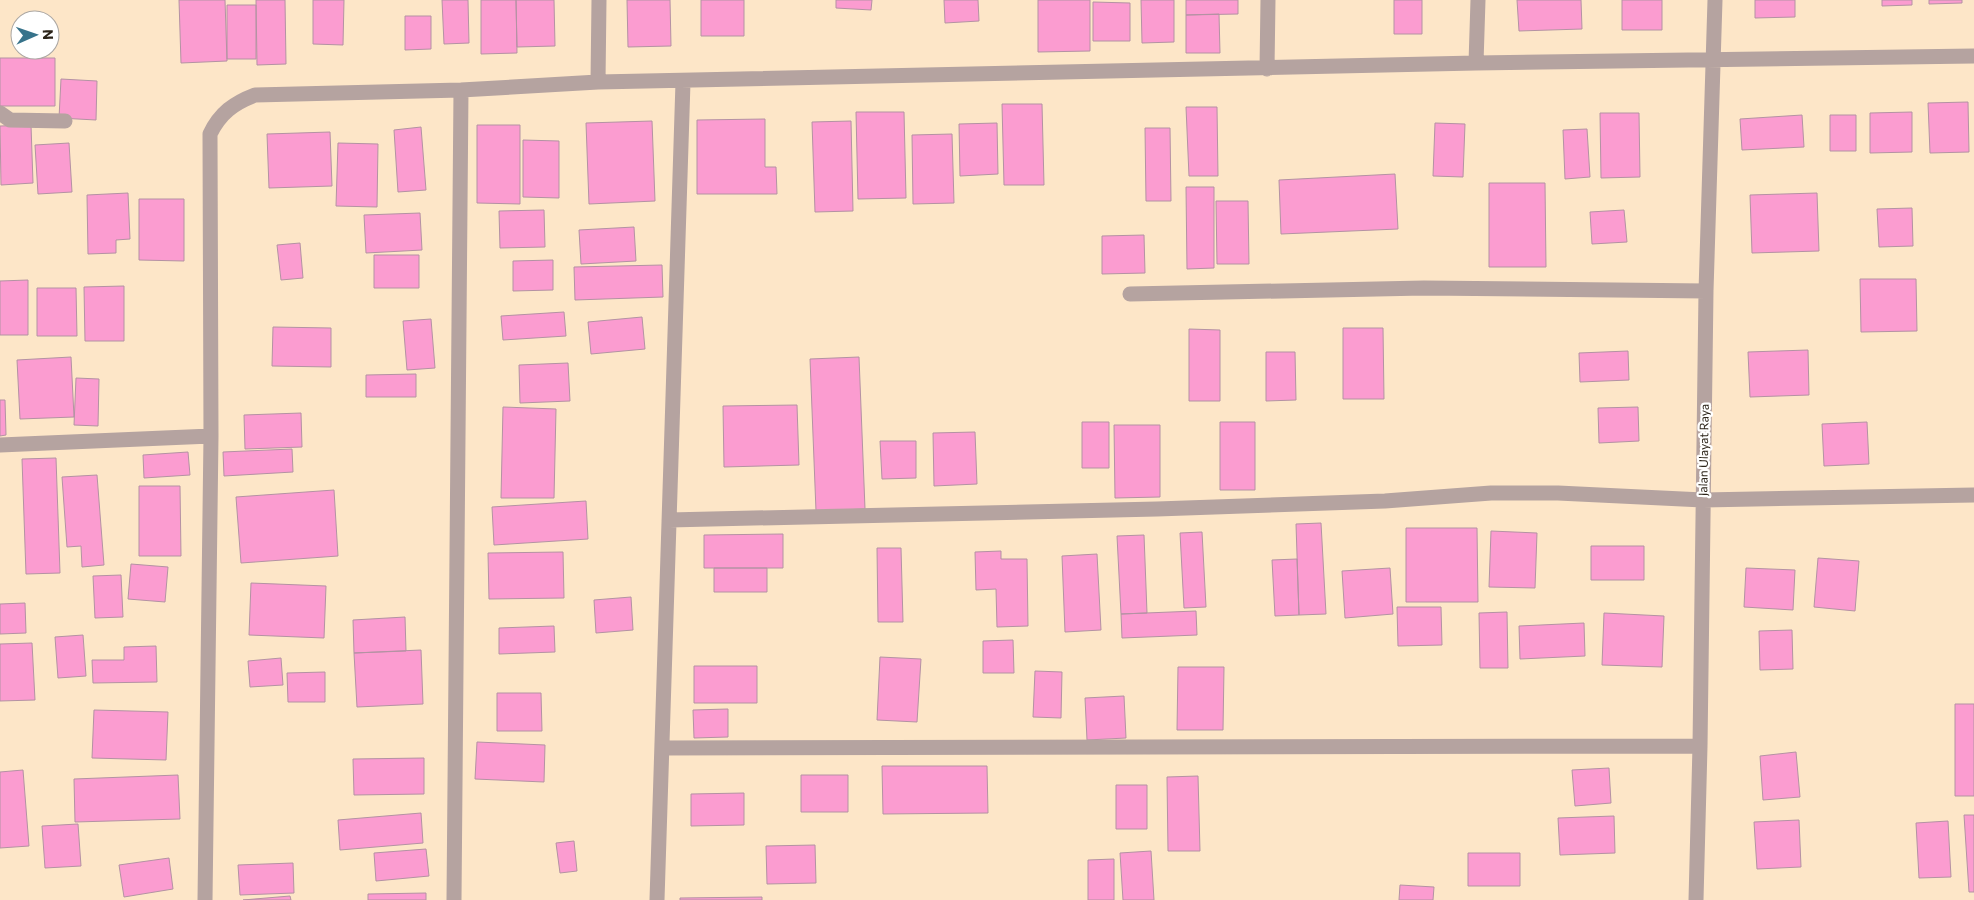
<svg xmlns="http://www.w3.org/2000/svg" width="1974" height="900" viewBox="0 0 1974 900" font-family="Commissioner,sans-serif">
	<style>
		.building { fill: #fb9cd0; stroke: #b492a3 }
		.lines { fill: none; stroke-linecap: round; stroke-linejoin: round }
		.minor { stroke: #b5a3a0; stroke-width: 15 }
		.labels { text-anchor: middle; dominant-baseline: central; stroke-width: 4.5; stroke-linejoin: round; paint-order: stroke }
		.street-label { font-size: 12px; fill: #2c2419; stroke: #fff }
	</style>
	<rect width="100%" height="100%" fill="#fde6c8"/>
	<path class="building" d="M179,0H225L227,61L181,63Z
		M256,0H285L286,64L257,65Z
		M313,0H344L343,45L313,44Z
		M442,0H468L469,43L444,44Z
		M481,0H516L517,53L481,54Z
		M516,0H554L555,46L517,47Z
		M627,0H670L671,46L628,47Z
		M701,0H744V36H701Z
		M836,0H872L871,10L836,8Z
		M944,0H978L979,21L945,23Z
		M1038,0H1090V51L1038,52Z
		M1141,0H1174V42L1142,43Z
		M1186,0H1238V14L1186,15Z
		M1394,0H1422V34H1394Z
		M1517,0H1581L1582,29L1519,31Z
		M1622,0H1662V30H1622Z
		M1755,0H1795V17L1755,18Z
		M1882,0H1912V5L1882,6Z
		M1929,0H1962V3L1929,4Z
		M1093,2L1130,3V41H1093Z
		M227,5H256V59H227Z
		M1219,14L1220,53H1186V15Z
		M405,16H431V49L405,50Z
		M0,58H55V106H0Z
		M61,79L97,81L96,120L59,118Z
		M1968,102L1969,152L1930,153L1928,103Z
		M1002,104H1042L1044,185H1004Z
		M1186,107H1217L1218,176H1189Z
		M856,112H904L906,198L858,199Z
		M1912,112V152L1870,153V113Z
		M1600,113H1639L1640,177L1601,178Z
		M1802,115L1804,147L1742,150L1740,119Z
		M1830,115H1856V151H1830Z
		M765,119V167H776L777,194H697V120Z
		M652,121L655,201L589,204L586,123Z
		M851,121L853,211L815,212L812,122Z
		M997,123L998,174L960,176L959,124Z
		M1435,123L1465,124L1463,177L1433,176Z
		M31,125L33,183L1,185L0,126Z
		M477,125H520V204L477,203Z
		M421,127L426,190L398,192L394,130Z
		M1145,128H1170L1171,201H1146Z
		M1587,129L1590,177L1565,179L1563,130Z
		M330,132L332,186L269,188L267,134Z
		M952,134L954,203L913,204L912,135Z
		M523,140L559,141V198L523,197Z
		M69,143L72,192L38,194L35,145Z
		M338,143L378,144L377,207L336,206Z
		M1395,174L1398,229L1281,234L1279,180Z
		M1489,183H1545L1546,267H1489Z
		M1186,187H1214V268L1187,269Z
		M128,193L130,239L116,240V253L88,254L87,195Z
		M1817,193L1819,251L1752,253L1750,195Z
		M139,199H184V261L139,260Z
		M1216,201H1248L1249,264H1217Z
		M1912,208L1913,246L1879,247L1877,209Z
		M544,210L545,247L500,248L499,211Z
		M1624,210L1627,242L1592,244L1590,212Z
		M420,213L422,250L366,253L364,215Z
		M634,227L636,261L581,264L579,230Z
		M1144,235L1145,273L1102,274V236Z
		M300,243L303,278L281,280L277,245Z
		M374,255H419V288H374Z
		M553,260V290L513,291V261Z
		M662,265L663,297L575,300L574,267Z
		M1860,279H1916L1917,331L1861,332Z
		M28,280V335H0V281Z
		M124,286V341H85L84,287Z
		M37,288H76L77,336H37Z
		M564,312L566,336L503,340L501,316Z
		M642,317L645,349L591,354L588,322Z
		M431,319L435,368L407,370L403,321Z
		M273,327L331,328V367L272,366Z
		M1343,328H1383L1384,399H1343Z
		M1189,329L1220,330V401H1189Z
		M1808,350L1809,395L1750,397L1748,352Z
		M1628,351L1629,380L1580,382L1579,353Z
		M1266,352H1295L1296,400L1266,401Z
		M71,357L74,417L20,419L17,360Z
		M859,357L865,509L816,511L810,359Z
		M568,363L570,401L520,403L519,365Z
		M416,374V397H366V375Z
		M76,378L99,379L98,426L74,425Z
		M0,400H5L6,435L0,436Z
		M797,405L799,465L724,467L723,406Z
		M503,407L556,409L554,498H501Z
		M1638,407L1639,441L1599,443L1598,408Z
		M301,413L302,447L245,449L244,415Z
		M1082,422H1109V468H1082Z
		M1220,422H1255V490H1220Z
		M1867,422L1869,464L1824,466L1822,424Z
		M1114,425H1160V497L1115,498Z
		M975,432L977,484L934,486L933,433Z
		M880,441H916V478L882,479Z
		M292,449L293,472L224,476L223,452Z
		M188,452L190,475L144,478L143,455Z
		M56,458L60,573L26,574L22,459Z
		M97,475L104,565L82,567L81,546L67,547L62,477Z
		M139,486H180L181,556H139Z
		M334,490L338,556L241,563L236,497Z
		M586,501L588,539L494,545L492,507Z
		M1321,523L1326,614L1299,615L1296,524Z
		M1406,528H1477L1478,602H1406Z
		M1491,531L1537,533L1535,588L1489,587Z
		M1202,532L1206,607L1184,608L1180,533Z
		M783,534V568H704V535Z
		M1144,535L1147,613L1121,614L1117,536Z
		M1591,546H1644V580H1591Z
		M877,548H901L903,622H878Z
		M1001,551V559H1027L1028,626L997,627L996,589L976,590L975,552Z
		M563,552L564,598L489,599L488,553Z
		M1097,554L1101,630L1065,632L1062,556Z
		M1818,558L1859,561L1855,611L1814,607Z
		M1297,559L1299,615L1275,616L1272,560Z
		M131,564L168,567L165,602L128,599Z
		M714,568H767V592H714Z
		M1390,568L1393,614L1345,618L1342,571Z
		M1746,568L1795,570L1793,610L1744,607Z
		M121,575L123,617L95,618L93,576Z
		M251,583L326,586L324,638L249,635Z
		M631,597L633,630L596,633L594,600Z
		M25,603L26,633L0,634V604Z
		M1397,607H1441L1442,645L1398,646Z
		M1196,611L1197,635L1122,638L1121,614Z
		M1507,612L1508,668H1480L1479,613Z
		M1604,613L1664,616L1662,667L1602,665Z
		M405,617L406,651L354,653L353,620Z
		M1584,623L1585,656L1520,659L1519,626Z
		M554,626L555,652L499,654V628Z
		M1792,630L1793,669L1760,670L1759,631Z
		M83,635L86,676L58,678L55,637Z
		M1013,640L1014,673H983V641Z
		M32,643L35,700L0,701V644Z
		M156,646L157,682L93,683L92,660H124V647Z
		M421,650L423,704L357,707L354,653Z
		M880,657L921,659L917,722L877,720Z
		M281,658L283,685L250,687L248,661Z
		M694,666H757V703H694Z
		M1178,667H1224L1223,730H1177Z
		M1035,671L1062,672L1061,718L1033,717Z
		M325,672V702H288L287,673Z
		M497,693H541L542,731H497Z
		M1124,696L1126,738L1087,740L1085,698Z
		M1955,704H1974V796H1955Z
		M728,709V737L694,738L693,710Z
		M94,710L168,712L166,760L92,758Z
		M477,742L545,745L544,782L475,779Z
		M1796,752L1800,797L1763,800L1760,756Z
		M424,758V794L354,795L353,759Z
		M882,766H987L988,813L883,814Z
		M1609,768L1611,803L1575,806L1572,770Z
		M23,770L29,846L0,848V772Z
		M178,775L180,819L75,822L74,779Z
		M801,775H848V812H801Z
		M1198,776L1200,851H1168L1167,777Z
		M1116,785H1147V829H1116Z
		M744,793V825L691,826V794Z
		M421,813L423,843L340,850L338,820Z
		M1964,815H1974V892H1969Z
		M1614,816L1615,853L1560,855L1558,818Z
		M1799,820L1801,867L1757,869L1754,822Z
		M1948,821L1951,877L1919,878L1916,823Z
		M78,824L81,866L45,868L42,826Z
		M574,841L577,871L560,873L556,843Z
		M815,845L816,883L767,884L766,846Z
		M426,849L429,876L376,881L374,853Z
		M1151,851L1154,900H1123L1120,853Z
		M1468,853H1520V886H1468Z
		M169,858L173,889L124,897L119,865Z
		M1114,859V900H1088V860Z
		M293,863L294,893L240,895L238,865Z
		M1400,885L1434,887L1433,900H1399Z
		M426,893V900H368V894Z
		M290,896L291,900H243Z
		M762,897V900H680V898Z"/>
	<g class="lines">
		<path class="minor" d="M1476,63L1478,0
			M1267,69L1268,0
			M598,82L599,0
			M0,113L10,120L65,121
			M1130,294L1424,288L1706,291
			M0,445L211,436
			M669,520L1157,509L1385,501L1491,493H1558L1703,500L1974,495
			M662,748L1700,746
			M205,900L211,436L210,134C220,113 234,103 255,95L461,90L598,82L1476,63L1974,56
			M454,900L461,90
			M657,900L683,82
			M1696,900L1700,746L1706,291L1715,0"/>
	</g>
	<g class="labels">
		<g class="street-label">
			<text transform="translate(1703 450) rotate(-89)">Jalan Ulayat Raya</text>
		</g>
	</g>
	<g transform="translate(35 35) rotate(88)"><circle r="24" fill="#ffffff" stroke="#aba7a3"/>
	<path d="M0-4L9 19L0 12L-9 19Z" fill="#37738b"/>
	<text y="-8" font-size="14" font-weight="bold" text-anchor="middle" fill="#2c2419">N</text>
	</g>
</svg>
